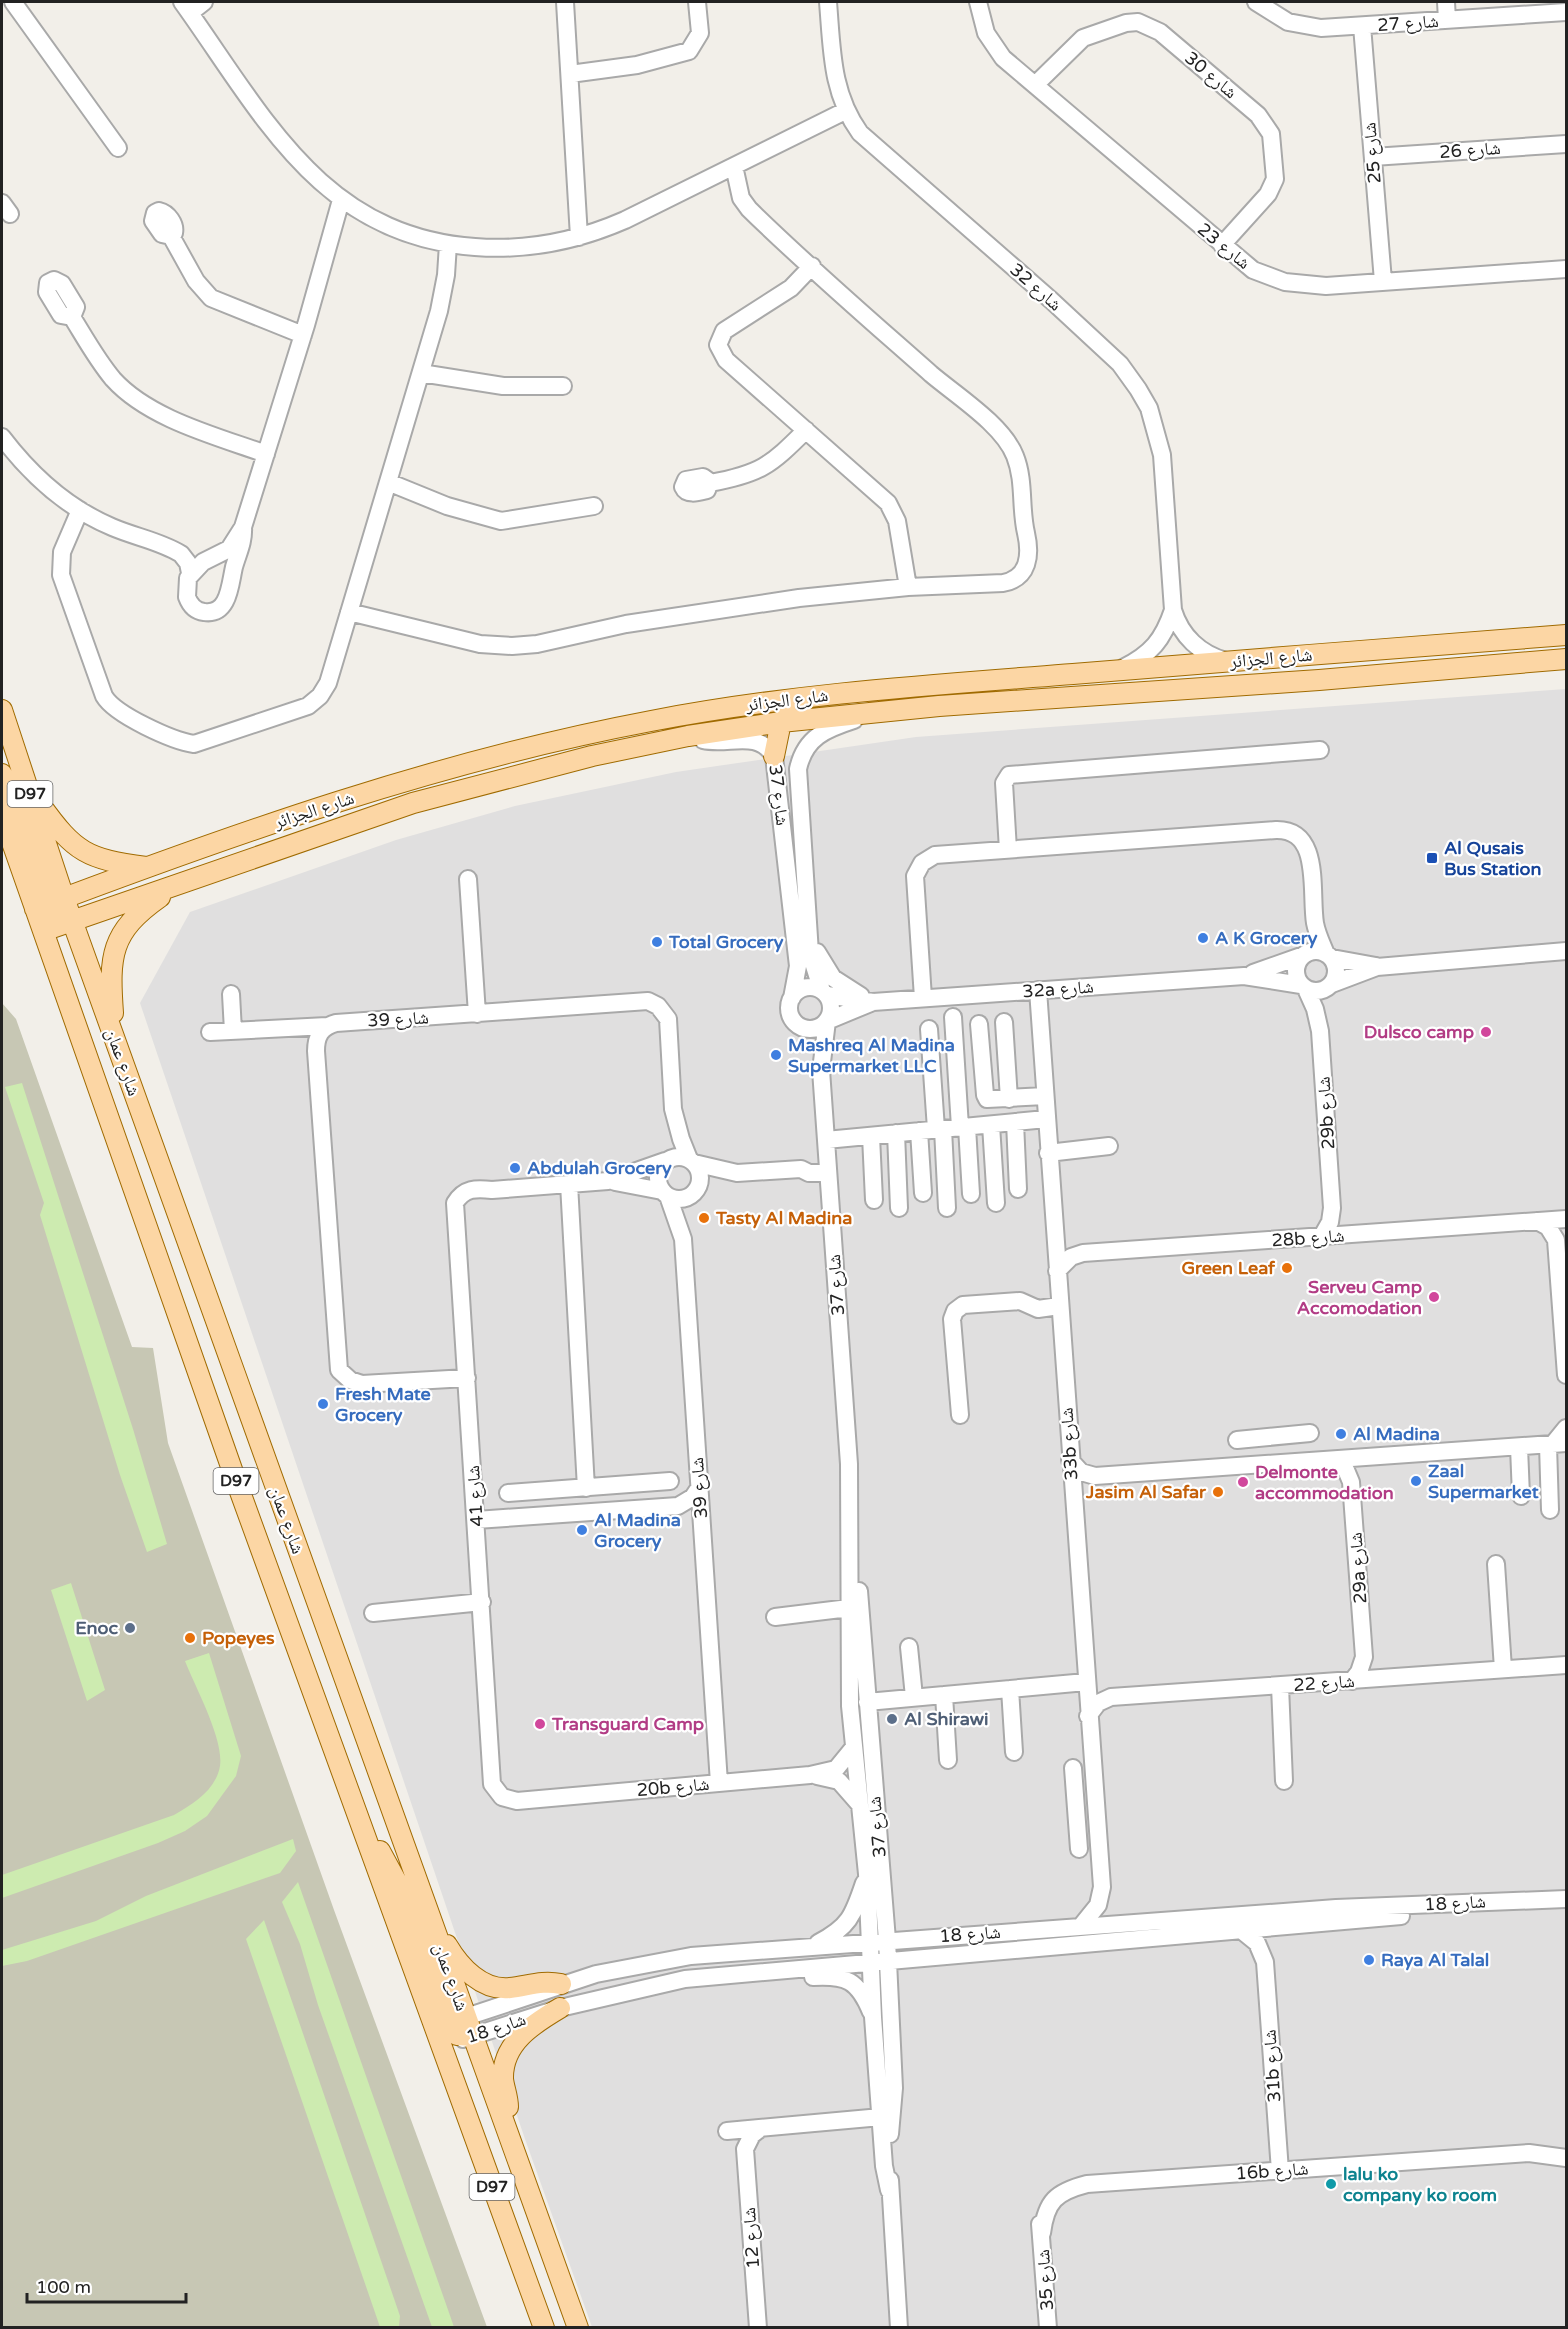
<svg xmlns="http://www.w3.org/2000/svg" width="1568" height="2329" viewBox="0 0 1568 2329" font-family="'Varela Round','Noto Naskh Arabic',sans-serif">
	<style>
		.residential { fill: #e0dfdf }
		.construction { fill: #c7c7b4 }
		.grass { fill: #cdebb0 }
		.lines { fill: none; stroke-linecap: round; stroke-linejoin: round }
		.minor-casing { stroke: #a9a9a9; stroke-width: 20 }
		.major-casing { stroke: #a06b00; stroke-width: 22 }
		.minor { stroke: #fff; stroke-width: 16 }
		.major { stroke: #fcd6a4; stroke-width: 20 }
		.transit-dot { fill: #1a4fb4; stroke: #fff; stroke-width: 2 }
		.shop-dot { fill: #3f7fe0; stroke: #fff; stroke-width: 2 }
		.hotel-dot { fill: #d1479c; stroke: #fff; stroke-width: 2 }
		.food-dot { fill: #e8710a; stroke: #fff; stroke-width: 2 }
		.service-dot { fill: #5c6f8a; stroke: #fff; stroke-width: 2 }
		.culture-dot { fill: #0f9aa8; stroke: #fff; stroke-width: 2 }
		.labels { text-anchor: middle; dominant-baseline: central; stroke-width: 4.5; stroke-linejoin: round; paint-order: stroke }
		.shield { fill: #fff; stroke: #646464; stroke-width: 1.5 }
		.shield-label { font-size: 16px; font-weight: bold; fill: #222 }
		.street-label { font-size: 18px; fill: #222; stroke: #fff }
		.transit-label { font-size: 18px; font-weight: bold; fill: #164399; stroke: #fff; text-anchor: start }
		.shop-label { font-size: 18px; font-weight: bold; fill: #366cbe; stroke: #fff; text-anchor: start }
		.hotel-label { font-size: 18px; font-weight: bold; fill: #b23c85; stroke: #fff; text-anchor: end }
		.food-label { font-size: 18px; font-weight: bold; fill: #c56008; stroke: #fff; text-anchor: start }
		.service-label { font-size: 18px; font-weight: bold; fill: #4e5e75; stroke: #fff; text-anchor: end }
		.culture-label { font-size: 18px; font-weight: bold; fill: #0d838f; stroke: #fff; text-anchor: start }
	</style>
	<rect width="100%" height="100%" fill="#f2efe9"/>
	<path class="residential" d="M1566,689V2327H592L525,2139L140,1003L190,912L396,840L515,806L676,772L916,737Z"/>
	<path class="construction" d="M2,1003L16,1019L132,1347L153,1348L168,1443L334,1910L487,2327H2Z"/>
	<path class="grass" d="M22,1083L133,1429L167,1544L147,1552L120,1475L40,1215L44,1203L5,1087Z
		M71,1583L105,1690L87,1701L51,1590Z
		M209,1653L241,1756L236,1776L207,1816L185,1831L158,1843L2,1898V1875L174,1815C193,1804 216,1790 220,1766C224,1739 195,1687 185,1661Z
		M293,1839L296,1851L280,1873L27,1961L2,1966V1950L96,1921L146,1896Z
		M298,1882L454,2327H432L318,2005L300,1944L282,1902Z
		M264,1920L400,2316L399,2327H380L246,1939Z"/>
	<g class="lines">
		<defs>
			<path id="minor" d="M13,2L118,148
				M182,2C262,113 320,236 475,247C527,251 577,241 625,220L845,111
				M565,2L579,237
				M828,2C832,49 831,93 860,133L1051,300L1120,364L1138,389L1149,408L1162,455L1173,610C1181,636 1200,654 1226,661
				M978,2L986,33L1003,58L1253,270L1285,282L1326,286L1566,269
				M1256,2L1288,22L1321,28L1566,12
				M1446,2L1447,20
				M190,13L204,2
				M1362,26L1383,281
				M570,74L637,65L689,51L700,33L697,2
				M1035,85L1083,38L1126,23L1138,22L1160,32L1258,115L1271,134L1275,179L1268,194L1222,245
				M1373,157L1566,144
				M2,203L10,214
				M159,211C168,213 176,224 174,233L171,236L162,234L153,221L155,213Z
				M171,236L196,281L211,298L303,335
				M812,266L791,288L724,331L718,345L726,360L888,503L897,521L908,587
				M54,280L62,284L76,307L72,317L61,315L47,292L48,283Z
				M72,317C85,338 97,360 113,379C149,419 216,436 266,454
				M421,373L503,386H563
				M2,437C31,475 67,508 112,527C135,537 160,541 181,554L188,563L190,573
				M703,477L710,482L707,490C699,492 687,496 683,487L686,480Z
				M388,482L447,506L501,521L594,506
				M710,483C760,474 770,466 806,430
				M80,510L62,552L61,575L104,696C115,715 173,741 194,744L308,706L320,696L328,683L439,311L446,275L448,244
				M243,527C244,542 238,553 234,567C230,584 229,616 204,612C195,611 190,605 187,597L188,578L203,562L229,549L243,527L306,325L341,200
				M349,612L480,644L512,646L537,644L626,624L799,598L908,587L1003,583C1029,578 1031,555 1026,533C1020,508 1025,481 1015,456C1003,425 957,396 931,374C870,320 807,266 749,209L741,198L734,166
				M1123,668C1151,654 1163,640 1173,610
				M703,740C729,746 757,729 774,756L798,966L792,998
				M1008,850L1004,783L1009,775L1320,750
				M468,879L477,1014
				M1296 971a20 20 0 1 1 40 0a20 20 0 1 1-40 0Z
				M817,952L833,978L861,996
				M1332,958L1376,966
				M1253,973L1304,955
				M1332,984L1377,967L1566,951
				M789 1008a21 21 0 1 1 42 0a21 21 0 1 1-42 0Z
				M1306,989L1315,1009L1320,1031L1332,1208L1330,1222L1321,1238
				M1038,990L1102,1887L1098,1905L1081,1926
				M822,991L810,953L798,769C805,737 826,729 854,720
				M231,994L233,1031
				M827,995L873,1002L1244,976L1301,985
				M923,998L915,876L922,863L935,855L1276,830C1322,829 1310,892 1315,923C1317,934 1322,944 1326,954
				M873,1002L827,1021L821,1070L849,1464L850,1706L867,1874L873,2017L884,2166L889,2190
				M953,1017L960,1127
				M1004,1022L1009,1099
				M979,1024L985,1095L987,1099L1045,1096
				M929,1029L936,1129
				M210,1032L327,1026
				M1015,1122L1018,1189
				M991,1125L996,1203
				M967,1127L971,1194
				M943,1129L947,1208
				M919,1131L923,1193
				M896,1133L899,1208
				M871,1136L874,1200
				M826,1140L1046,1119
				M1048,1153L1109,1146
				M658 1178a21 21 0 1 1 42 0a21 21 0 1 1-42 0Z
				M665,1161L608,1181L492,1190C476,1188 464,1188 455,1203L492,1784L502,1797L517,1801L810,1775L836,1769L854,1747
				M694,1163L737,1173L801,1169L809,1173H828
				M615,1182L662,1191
				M569,1184L586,1488
				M668,1196L683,1239L719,1783
				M1537,1221L1548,1227L1556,1240L1566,1375
				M1057,1271L1071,1257L1083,1253L1566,1219
				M467,1378L362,1384L350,1380L339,1370L316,1051C316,1036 321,1027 336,1023L648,1001L658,1006L668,1019L673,1109L681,1139L689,1159
				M960,1415L952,1319L955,1311L963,1305L1020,1301L1038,1309L1059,1306
				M1237,1440L1310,1433
				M1553,1444L1566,1428
				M1548,1445L1550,1510
				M1519,1447L1521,1496
				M1070,1460L1081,1472L1095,1476L1566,1443
				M1333,1460L1346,1470L1351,1482L1364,1657L1359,1672L1352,1681
				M508,1493L670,1481
				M476,1520L678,1506L693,1497L699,1488
				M1496,1564L1503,1669
				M859,1591L887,1940L894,2088L890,2134
				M373,1613L482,1602
				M775,1617L849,1608
				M909,1647L914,1697
				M1280,1686L1284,1781
				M1010,1689L1014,1752
				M944,1695L948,1760
				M867,1702L1086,1682
				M1088,1716L1098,1703L1111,1697L1566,1665
				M1073,1768L1079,1849
				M817,1776L839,1781L860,1805
				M1241,1930L1257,1943L1265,1962L1280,2171
				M818,1943C849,1927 853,1916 864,1883
				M813,1977C846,1975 858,1980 871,2012
				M454,2021L596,1974L691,1956L1336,1908L1566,1899
				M463,2039L560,2008L685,1979L1401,1916
				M727,2131L881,2117
				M890,2180L899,2328
				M1040,2224L1048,2328
				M1042,2233C1046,2201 1056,2192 1087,2184L1529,2153L1566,2158
				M758,2328L745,2149L752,2135L761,2128"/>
			<path id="major" d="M2,710L64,898L578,2328
				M774,756L781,722L788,715
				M2,774L49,904L57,913
				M40,804C75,853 87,859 146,867
				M2,814L235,1478L544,2328
				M35,909C236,833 439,761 651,721C790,694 931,685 1073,674C1237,661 1402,647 1566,635
				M43,931L413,803L592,756L688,736L781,722L939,706L1319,680L1566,659
				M113,1013C109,956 110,932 160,897
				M380,1851L400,1888L451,2030L457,2035L473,2036
				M447,1945C460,1967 482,1991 510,1988C528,1986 542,1980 561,1984
				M508,2107C508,2097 504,2088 503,2079C502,2043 533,2024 560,2008"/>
		</defs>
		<use href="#minor" class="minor-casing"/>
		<use href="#major" class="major-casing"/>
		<use href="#minor" class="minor"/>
		<use href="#major" class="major"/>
	</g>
	<rect class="transit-dot" x="1426" y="852" width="12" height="12" rx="3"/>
	<g class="shop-dot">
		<circle cx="1203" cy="938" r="6"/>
		<circle cx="657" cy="942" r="6"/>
		<circle cx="776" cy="1055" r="6"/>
		<circle cx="515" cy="1168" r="6"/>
		<circle cx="323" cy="1404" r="6"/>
		<circle cx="1341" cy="1434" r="6"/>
		<circle cx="1416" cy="1481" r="6"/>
		<circle cx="582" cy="1530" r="6"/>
		<circle cx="1369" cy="1960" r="6"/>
	</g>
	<g class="hotel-dot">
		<circle cx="1486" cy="1032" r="6"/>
		<circle cx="1434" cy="1297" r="6"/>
		<circle cx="1243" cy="1482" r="6"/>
		<circle cx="540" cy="1724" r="6"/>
	</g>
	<g class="food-dot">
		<circle cx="704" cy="1218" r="6"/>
		<circle cx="1287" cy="1268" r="6"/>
		<circle cx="1218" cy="1492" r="6"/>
		<circle cx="190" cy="1638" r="6"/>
	</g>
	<g class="service-dot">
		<circle cx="130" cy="1628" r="6"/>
		<circle cx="892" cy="1719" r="6"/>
	</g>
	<circle class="culture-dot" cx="1331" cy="2184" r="6"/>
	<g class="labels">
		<g class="shield">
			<rect x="7.5" y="781" width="45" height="26" rx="4.5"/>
			<rect x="213.5" y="1468" width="45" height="26" rx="4.5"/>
			<rect x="469.5" y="2174" width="45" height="26" rx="4.5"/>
		</g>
		<g class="shield-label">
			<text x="30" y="794">D97</text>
			<text x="236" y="1481">D97</text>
			<text x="492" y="2187">D97</text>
		</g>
		<g class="street-label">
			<text transform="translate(1408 23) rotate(-4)">شارع 27</text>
			<text transform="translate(1211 75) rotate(40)">شارع 30</text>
			<text transform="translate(1470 150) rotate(-4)">شارع 26</text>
			<text transform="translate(1372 153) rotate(-95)">شارع 25</text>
			<text transform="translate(1224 246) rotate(39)">شارع 23</text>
			<text transform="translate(1036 287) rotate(41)">شارع 32</text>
			<text transform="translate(1271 658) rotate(-5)">شارع الجزائر</text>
			<text transform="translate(787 700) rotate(-7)">شارع الجزائر</text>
			<text transform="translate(779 795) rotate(83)">شارع 37</text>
			<text transform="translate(314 810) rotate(-18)">شارع الجزائر</text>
			<text transform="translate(1058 989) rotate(-4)">32a شارع</text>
			<text transform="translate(398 1019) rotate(-3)">شارع 39</text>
			<text transform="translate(123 1062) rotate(70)">شارع عمان</text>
			<text transform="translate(1326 1113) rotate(-94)">29b شارع</text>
			<text transform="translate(1308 1238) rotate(-4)">28b شارع</text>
			<text transform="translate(836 1285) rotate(-94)">شارع 37</text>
			<text transform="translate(1069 1444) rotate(-94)">33b شارع</text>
			<text transform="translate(699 1488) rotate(-94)">شارع 39</text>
			<text transform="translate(475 1496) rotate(-94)">شارع 41</text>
			<text transform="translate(287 1520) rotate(70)">شارع عمان</text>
			<text transform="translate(1358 1568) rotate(-94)">29a شارع</text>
			<text transform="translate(1324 1683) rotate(-4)">شارع 22</text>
			<text transform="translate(673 1787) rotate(-5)">20b شارع</text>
			<text transform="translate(877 1827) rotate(-95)">شارع 37</text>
			<text transform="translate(1455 1903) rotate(-3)">شارع 18</text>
			<text transform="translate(970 1934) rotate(-4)">شارع 18</text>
			<text transform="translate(451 1977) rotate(70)">شارع عمان</text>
			<text transform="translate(496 2028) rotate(-18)">شارع 18</text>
			<text transform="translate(1272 2066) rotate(-94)">31b شارع</text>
			<text transform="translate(1272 2171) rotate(-4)">16b شارع</text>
			<text transform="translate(751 2238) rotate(-94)">شارع 12</text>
			<text transform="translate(1045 2280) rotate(-94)">شارع 35</text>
		</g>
		<g class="transit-label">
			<text x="1444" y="848">Al Qusais<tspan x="1444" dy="21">Bus Station</tspan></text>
		</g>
		<g class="shop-label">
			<text x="1215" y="938">A K Grocery</text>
			<text x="669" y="942">Total Grocery</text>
			<text x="788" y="1045">Mashreq Al Madina<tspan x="788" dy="21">Supermarket LLC</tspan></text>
			<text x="527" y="1168">Abdulah Grocery</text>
			<text x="335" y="1394">Fresh Mate<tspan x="335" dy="21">Grocery</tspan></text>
			<text x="1353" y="1434">Al Madina</text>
			<text x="1428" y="1471">Zaal<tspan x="1428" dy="21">Supermarket</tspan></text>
			<text x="594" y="1520">Al Madina<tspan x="594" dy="21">Grocery</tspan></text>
			<text x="1381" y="1960">Raya Al Talal</text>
		</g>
		<g class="hotel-label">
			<text x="1474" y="1032">Dulsco camp</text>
			<text x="1422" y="1287">Serveu Camp<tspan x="1422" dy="21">Accomodation</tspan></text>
			<text x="1255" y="1472" text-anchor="start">Delmonte<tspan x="1255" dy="21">accommodation</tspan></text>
			<text x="552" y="1724" text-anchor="start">Transguard Camp</text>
		</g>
		<g class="food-label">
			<text x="716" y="1218">Tasty Al Madina</text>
			<text x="1275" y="1268" text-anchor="end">Green Leaf</text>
			<text x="1206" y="1492" text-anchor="end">Jasim Al Safar</text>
			<text x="202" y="1638">Popeyes</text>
		</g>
		<g class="service-label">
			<text x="118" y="1628">Enoc</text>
			<text x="904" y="1719" text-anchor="start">Al Shirawi</text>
		</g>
		<g class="culture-label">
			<text x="1343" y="2174">lalu ko<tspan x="1343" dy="21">company ko room</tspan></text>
		</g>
	</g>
	<rect width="1568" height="2329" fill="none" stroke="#222222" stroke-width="6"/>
	<path d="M27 2293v9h159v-9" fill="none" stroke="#222222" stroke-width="3"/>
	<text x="36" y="2293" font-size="18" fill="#222222" stroke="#ffffff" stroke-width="4.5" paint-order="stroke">100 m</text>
</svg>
